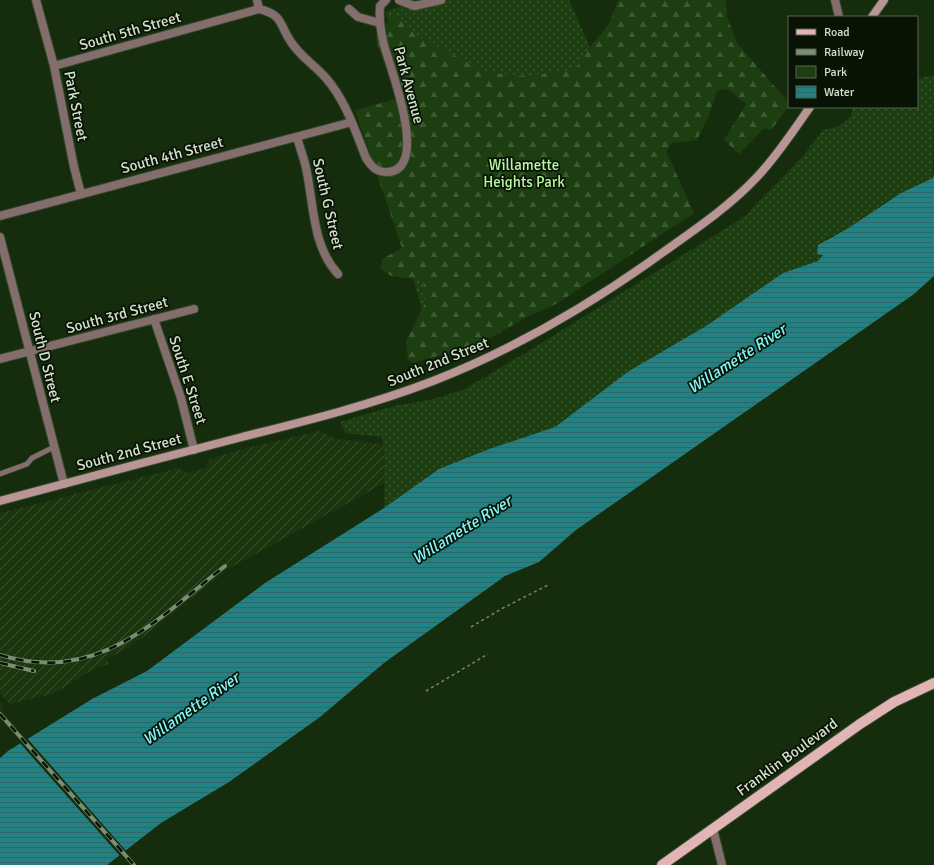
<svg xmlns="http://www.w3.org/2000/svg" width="934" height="865" viewBox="0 0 934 865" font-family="Signika,sans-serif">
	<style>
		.built { fill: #1b360f }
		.industrial { fill: url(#industrial-furrows) }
		.green { fill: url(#green-dots) }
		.forest { fill: url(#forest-firs) }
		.water { fill: url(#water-rules) }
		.pier { fill: #152d0c }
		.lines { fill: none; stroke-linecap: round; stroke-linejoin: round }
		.lane-casing { stroke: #334a2b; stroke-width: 6 }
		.street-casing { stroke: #334a2b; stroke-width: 10 }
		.secondary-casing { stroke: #334a2b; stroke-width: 10 }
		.primary-casing { stroke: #334a2b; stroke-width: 12 }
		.path { stroke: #73876c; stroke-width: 1.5; stroke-dasharray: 3 3; stroke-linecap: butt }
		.lane { stroke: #836d6d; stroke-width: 5 }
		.street { stroke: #836d6d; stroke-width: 8 }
		.secondary { stroke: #b99595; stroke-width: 8 }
		.primary { stroke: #e2b4b5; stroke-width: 10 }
		.rail-casing { stroke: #7a8e73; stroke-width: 4 }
		.rail { stroke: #081205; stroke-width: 2.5; stroke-dasharray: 8; stroke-linecap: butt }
		.labels { text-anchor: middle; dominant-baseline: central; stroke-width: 3.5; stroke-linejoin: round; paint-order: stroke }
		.street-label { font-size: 15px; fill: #d2e2cd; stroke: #081205 }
		.park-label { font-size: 15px; fill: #b6f89f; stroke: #081205 }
		.water-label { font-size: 16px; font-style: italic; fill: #80f8fb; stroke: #081205 }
	</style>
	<defs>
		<pattern id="industrial-furrows" width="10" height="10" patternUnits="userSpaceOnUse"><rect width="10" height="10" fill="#1b360f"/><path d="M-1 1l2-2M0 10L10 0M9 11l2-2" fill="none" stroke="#3b5331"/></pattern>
		<pattern id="green-dots" width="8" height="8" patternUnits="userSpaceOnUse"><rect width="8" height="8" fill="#1d3e10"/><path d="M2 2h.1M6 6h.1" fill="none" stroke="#3d5a32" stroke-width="1.8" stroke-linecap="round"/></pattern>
		<pattern id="forest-firs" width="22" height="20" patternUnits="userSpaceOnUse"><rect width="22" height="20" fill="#1d3e10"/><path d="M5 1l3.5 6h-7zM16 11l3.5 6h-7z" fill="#3d5a32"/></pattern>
		<pattern id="water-rules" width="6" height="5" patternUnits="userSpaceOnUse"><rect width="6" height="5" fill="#238184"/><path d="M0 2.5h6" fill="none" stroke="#2e6968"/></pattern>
	</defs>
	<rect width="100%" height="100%" fill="#152d0c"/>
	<path class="built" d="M0,702H3L4,705L1,709L18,728L13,733L0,718Z"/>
	<path class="industrial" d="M319,431L338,439L397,446L401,474L228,569L142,638L125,650L107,658L109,664L95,668L53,694L10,704L0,693V513L178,468L187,473L205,468L210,459L246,448Z"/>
	<path class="green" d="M418,0H569L666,218L430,339L386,181L413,162L400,56L385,12Z
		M934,75L933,178L901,193L850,227L826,239L824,255L818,261L783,273L706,326L629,371L555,427L489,449L439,469L384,508L385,455L382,437L345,433L340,422L394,406L434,399L465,389L540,344L744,217L802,157L823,130L839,126L851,116L853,107H917V79Z"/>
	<path class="forest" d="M618,0H726L727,17L737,43L789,103V106L771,130L763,129L739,154L724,140L746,104L728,89L717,91L709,115L697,140L672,143L666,151L694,213L556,304L525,318L478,345L412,363L408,359L406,341L426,301L423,281L391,276L381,269L382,259L402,248L355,110L396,99L375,37L392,17L396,15L419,36L485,72L519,76L555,73L576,68L586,52L609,24Z"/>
	<path class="water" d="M934,174V276L914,294L576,530L539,562L505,576L384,663L320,717L229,782L161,823L107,865H0V758L8,751L92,699L147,671L265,583L384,508L439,469L489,449L555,427L629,371L706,326L783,273L818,261L823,255L817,254L818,245L850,227L901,193L933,178Z"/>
	<path class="pier" d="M27,738L127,852L121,857L19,742Z"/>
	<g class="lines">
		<defs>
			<path id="lane" d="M0,474L27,464L32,458L54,447"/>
			<path id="street" d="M36,0L54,66L74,167L81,194
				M257,0L259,9
				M399,0L414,6L441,0
				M835,0L839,17
				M349,9L358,17L380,23
				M54,66L259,9C284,15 279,25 291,42C300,56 314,65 325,77C345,99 355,130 366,158C372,167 376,172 387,172C431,171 390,67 384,45C381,33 379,18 380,6L386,0
				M297,137C300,149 305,160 307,173C314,208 313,247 338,274
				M0,216L352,122
				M0,237L64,484
				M154,319L181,398L194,450
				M0,359L194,309
				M713,829L722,865"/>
			<path id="secondary" d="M872,17L884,0
				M0,501C81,479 161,458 242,437C306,421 371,405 433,381C510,351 581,310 648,263C685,236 725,211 757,177C777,156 793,131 810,107"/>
			<path id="primary" d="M662,865L860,724L894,702L934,683"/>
		</defs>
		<use href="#lane" class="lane-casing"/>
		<use href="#street" class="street-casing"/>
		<use href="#secondary" class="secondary-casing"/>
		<use href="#primary" class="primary-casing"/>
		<path class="path" d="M471,627L503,608L550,584
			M426,691L488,654"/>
		<use href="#lane" class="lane"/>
		<use href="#street" class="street"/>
		<use href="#secondary" class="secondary"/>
		<use href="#primary" class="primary"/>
		<defs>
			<path id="rail" d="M0,655C97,685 155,621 225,566
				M0,663L34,671
				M0,714L134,865"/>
		</defs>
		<use href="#rail" class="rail-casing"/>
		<use href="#rail" class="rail"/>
	</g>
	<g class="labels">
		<g class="street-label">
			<text transform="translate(130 31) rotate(-16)">South 5th Street</text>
			<text transform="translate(409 85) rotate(75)">Park Avenue</text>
			<text transform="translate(76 106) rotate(79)">Park Street</text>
			<text transform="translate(172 155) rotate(-15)">South 4th Street</text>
			<text transform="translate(328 204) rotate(77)">South G Street</text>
			<text transform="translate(117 315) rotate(-15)">South 3rd Street</text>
			<text transform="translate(45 357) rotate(76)">South D Street</text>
			<text transform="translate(438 362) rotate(-22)">South 2nd Street</text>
			<text transform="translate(188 380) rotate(72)">South E Street</text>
			<text transform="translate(129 452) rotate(-15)">South 2nd Street</text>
			<text transform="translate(787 757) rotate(-36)">Franklin Boulevard</text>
		</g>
		<g class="park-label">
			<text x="524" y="165">Willamette<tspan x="524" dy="17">Heights Park</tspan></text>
		</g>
		<g class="water-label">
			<text transform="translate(737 359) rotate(-33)">Willamette River</text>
			<text transform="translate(462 530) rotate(-32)">Willamette River</text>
			<text transform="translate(191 709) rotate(-35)">Willamette River</text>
		</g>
	</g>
	<rect x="788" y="16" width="130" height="92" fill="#081205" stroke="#596555"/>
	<rect x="796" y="29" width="20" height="6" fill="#e2b4b5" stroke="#596555"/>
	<text x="824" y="36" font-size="12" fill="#d2e2cd">Road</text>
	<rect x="796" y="49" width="20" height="6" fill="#7a8e73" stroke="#596555"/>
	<text x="824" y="56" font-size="12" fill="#d2e2cd">Railway</text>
	<rect x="796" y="66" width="20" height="12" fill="#1d3e10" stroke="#596555"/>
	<text x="824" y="76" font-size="12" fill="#d2e2cd">Park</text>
	<rect x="796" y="86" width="20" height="12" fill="url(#water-rules)" stroke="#596555"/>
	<text x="824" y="96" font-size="12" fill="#d2e2cd">Water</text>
</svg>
